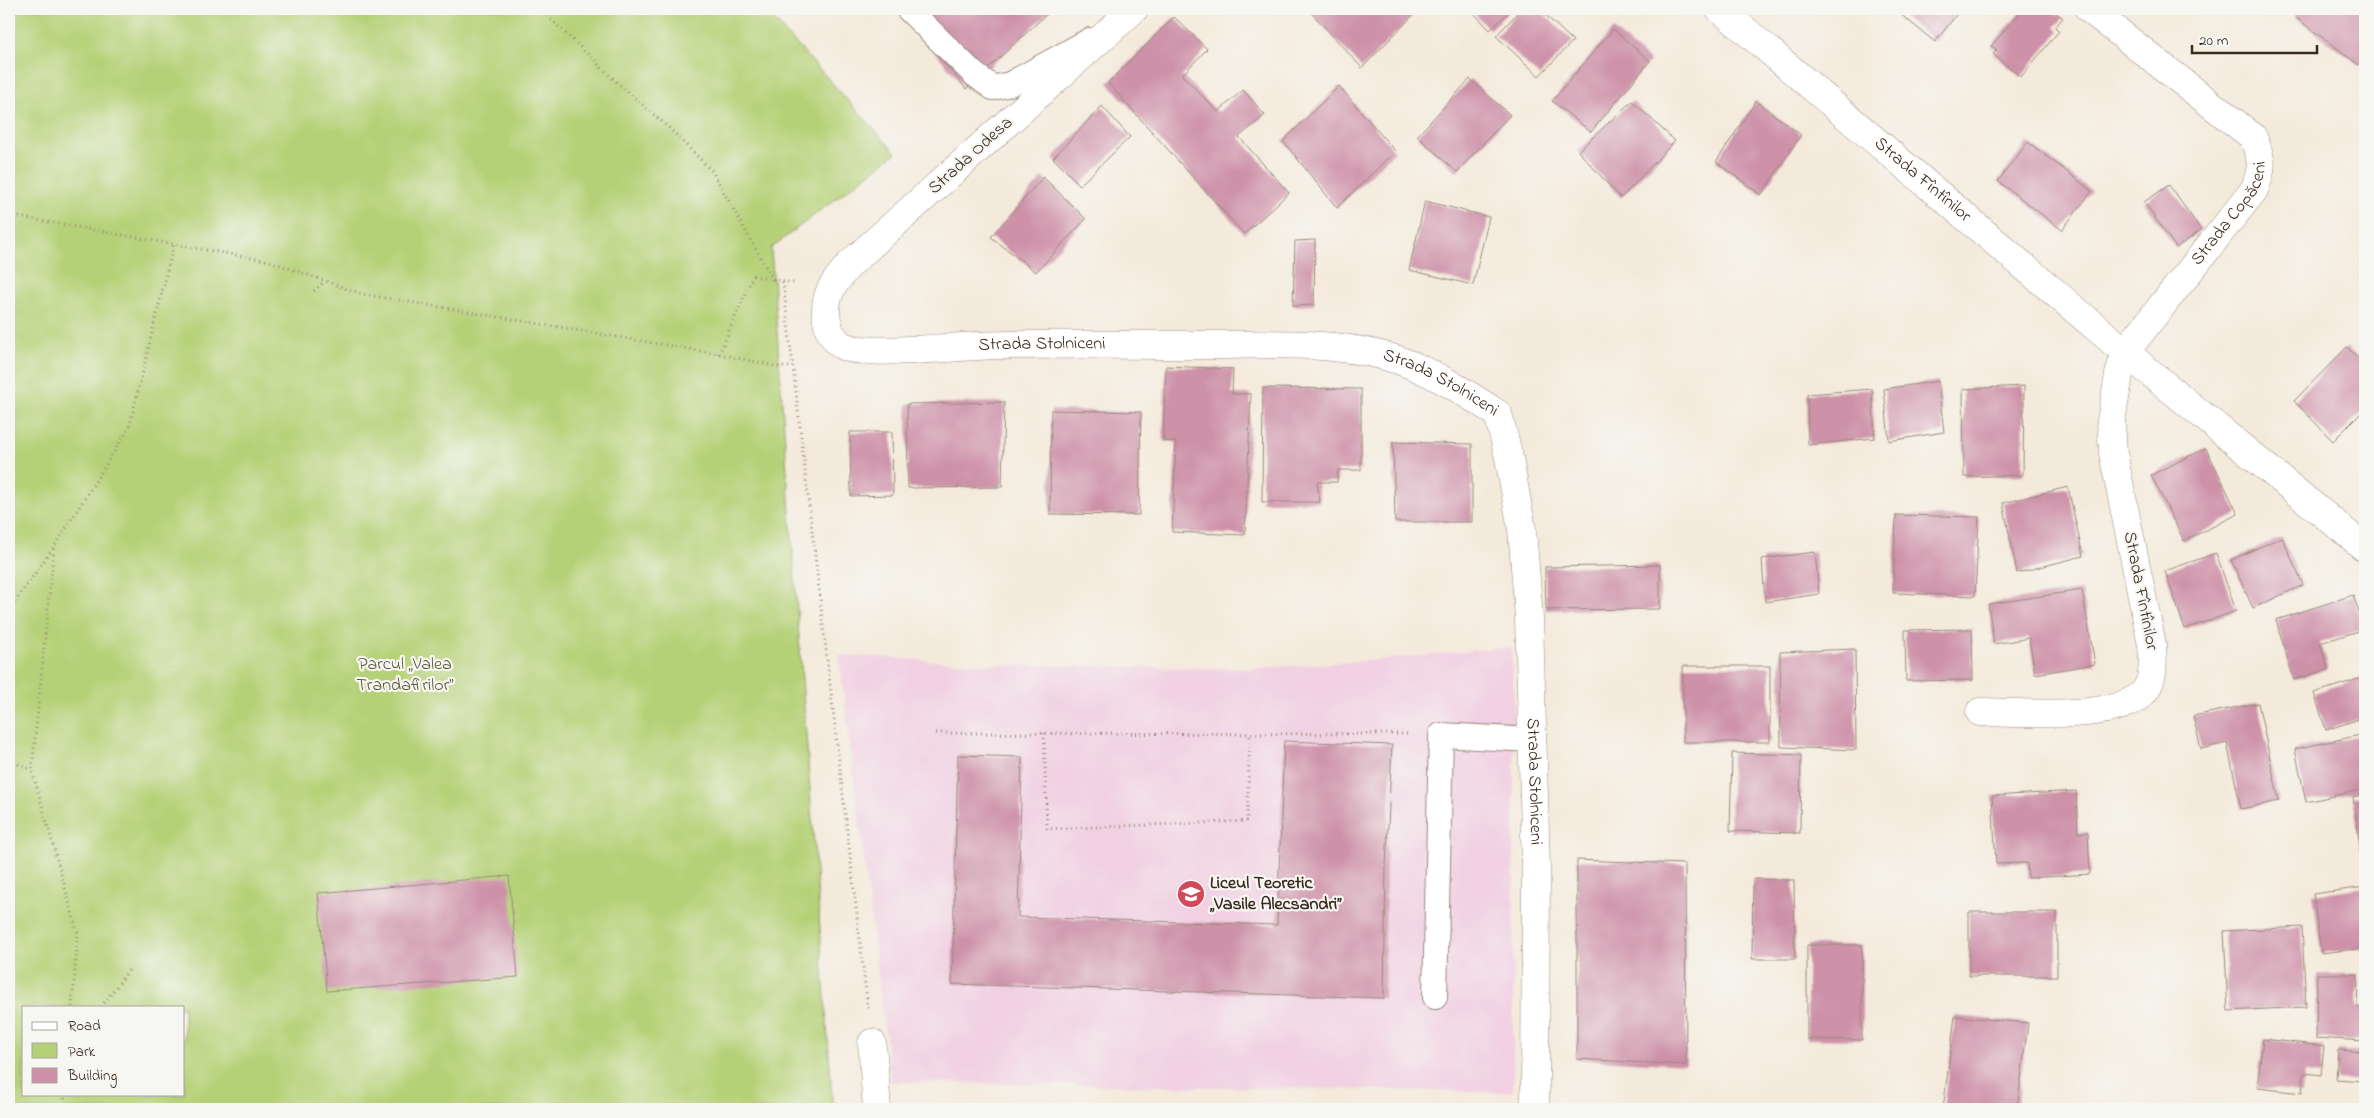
<svg xmlns="http://www.w3.org/2000/svg" width="2374" height="1118" viewBox="0 0 2374 1118" font-family="'Indie Flower',sans-serif">
	<style>
		.built { fill: #f1d0e2 }
		.green { fill: #b5d177; stroke: #787e4a; fill-rule: evenodd }
		.building { fill: #cd91a8 }
		.lines { fill: none; stroke-linecap: round; stroke-linejoin: round }
		.lane-casing { stroke: #988a7c; stroke-width: 26 }
		.street-casing { stroke: #988a7c; stroke-width: 29 }
		.path { stroke: #988a7c; stroke-width: 3; stroke-dasharray: 1 4; stroke-linecap: butt }
		.lane { stroke: #fff; stroke-width: 24 }
		.street { stroke: #fff; stroke-width: 28 }
		.labels { text-anchor: middle; dominant-baseline: central; stroke-width: 4.5; stroke-linejoin: round; paint-order: stroke }
		.street-label { font-size: 18px; fill: #3b2a1e; stroke: #f6f6f2 }
		.park-label { font-size: 18px; fill: #5a5434; stroke: #f6f6f2 }
		.poi-label { font-size: 18px; font-weight: bold; fill: #3b2a1e; stroke: #f6f6f2; text-anchor: start }
	</style>
	<rect width="100%" height="100%" fill="#f6f6f2"/>
	<filter id="ink" filterUnits="userSpaceOnUse"><feTurbulence type="fractalNoise" baseFrequency=".02" numOctaves="2"/><feDisplacementMap in="SourceGraphic" scale="10" xChannelSelector="R" yChannelSelector="G"/><feConvolveMatrix kernelMatrix="1 2 1 2 8 2 1 2 1" color-interpolation-filters="sRGB"/></filter>
	<filter id="wash" filterUnits="userSpaceOnUse"><feTurbulence type="fractalNoise" baseFrequency=".0096" numOctaves="4" result="noise"/><feDisplacementMap in="SourceGraphic" scale="20" xChannelSelector="R" yChannelSelector="G"/><feGaussianBlur stdDeviation="1.12" result="paint"/><feColorMatrix in="noise" values="0 0 0 0 0 0 0 0 0 0 0 0 0 0 0 0 0 1.4 0 .05"/><feComposite in="paint" operator="in"/></filter>
	<g filter="url(#wash)">
		<rect width="100%" height="100%" fill="#f4eadb"/>
		<path class="built" d="M1511,647L1514,705L1513,1092L891,1082L839,655L1002,665L1245,669L1376,660Z"/>
		<path class="green" d="M9,9H764L896,153L771,248L833,1109H9ZM24,1007H184V1094H24Z"/>
		<g id="blocks">
			<path class="building" d="M900,9H1052L966,89Z
				M1308,9H1415L1417,11L1362,68Z
				M1470,9H1512L1490,30Z
				M1521,9H1539L1573,41L1539,76L1496,36Z
				M1894,9H1961L1935,42Z
				M2023,9H2050L2063,18L2055,27L2059,31L2021,77L1993,54L1997,50L1991,46Z
				M2300,9H2361L2365,12V57L2359,65L2295,17Z
				M1174,17L1207,49L1182,75L1218,112L1243,90L1265,115L1239,137L1289,193L1244,234L1108,83Z
				M1613,29L1650,61L1591,132L1552,101Z
				M1470,79L1510,115L1457,172L1417,136Z
				M1339,86L1395,151L1337,208L1283,141Z
				M1632,101L1675,141L1621,198L1578,151Z
				M1756,101L1801,135L1761,195L1716,162Z
				M1102,106L1130,137L1080,185L1053,158Z
				M2028,142L2092,191L2062,230L1998,181Z
				M1043,177L1086,219L1036,272L991,237Z
				M2169,185L2201,230L2176,248L2144,202Z
				M1425,201L1489,217L1473,285L1409,270Z
				M1315,240L1314,305L1293,306L1295,241Z
				M2347,347L2365,365V409L2333,441L2294,401Z
				M1166,366L1233,369L1232,394H1251L1245,535L1172,532L1176,442L1163,441Z
				M1938,381L1944,432L1889,441L1884,389Z
				M2024,386L2023,475L1964,477L1963,389Z
				M1263,388L1361,389V470H1338L1337,482H1317L1320,502H1262Z
				M1872,389L1875,438L1808,445L1807,394Z
				M1004,402L1002,487L908,488L907,404Z
				M1051,410L1141,412L1139,515L1050,514Z
				M850,432H892L893,495L851,496Z
				M1393,442L1472,444V522H1395Z
				M2206,448L2238,514L2184,541L2151,475Z
				M2068,487L2083,556L2017,573L2003,503Z
				M1896,515L1979,517L1975,596L1893,593Z
				M2282,537L2303,585L2253,608L2231,560Z
				M1815,552L1819,594L1765,602L1762,559Z
				M2216,553L2236,611L2185,629L2165,571Z
				M1660,565V609L1546,610L1545,567Z
				M2082,590L2095,664L2035,674L2029,638L1994,644L1988,604Z
				M2353,595L2365,629L2320,643L2328,669L2294,680L2276,620Z
				M1972,629L1973,680L1906,681L1905,630Z
				M1855,649L1856,750L1781,747L1780,652Z
				M1683,666H1770V742H1683Z
				M2365,677V717L2326,730L2314,693Z
				M2258,703L2279,801L2241,809L2227,743L2201,749L2193,716Z
				M2365,734V789L2306,802L2295,749Z
				M1284,741L1392,745L1386,867L1384,998L952,984L958,755L1022,757L1018,917L1277,925Z
				M1732,753L1801,755L1800,833L1730,831Z
				M2076,791L2078,833L2088,832L2090,874L2028,878L2027,863L1996,864L1992,796Z
				M2365,795V852L2361,853L2353,797Z
				M1577,860L1685,864L1686,1065L1577,1059Z
				M509,876L518,977L327,991L318,893Z
				M1753,879L1794,880L1795,959H1752Z
				M2365,887V948L2321,953L2313,894Z
				M1969,912H2057V976H1969Z
				M2302,927L2306,1007L2228,1011L2224,931Z
				M1807,945H1862V1040L1807,1039Z
				M2317,974H2358L2357,1007L2365,1008V1041L2316,1038Z
				M1955,1016L2028,1023L2017,1109H1943Z
				M2263,1039L2324,1046L2321,1075L2304,1073L2302,1093L2257,1088Z
				M2338,1050L2365,1052V1081L2336,1079Z"/>
		</g>
	</g>
	<g filter="url(#ink)">
		<use href="#blocks" fill-opacity="0" stroke="#988a7c" stroke-width="1"/>
		<g class="lines">
			<defs>
				<path id="lane" d="M908,9L974,74L993,88L1010,84L1090,40
					M1435,997L1441,735L1534,740"/>
				<g id="street">
					<path id="s1" d="M1134,9L851,263C832,284 820,299 829,328C830,333 837,343 843,346C862,356 951,347 977,346C1052,343 1126,345 1201,345C1262,345 1325,340 1385,356C1426,367 1463,391 1498,414L1508,453L1522,529L1529,618L1536,869L1535,1109"/>
					<path id="s2" d="M1720,9L2125,352L2365,548"/>
					<path id="s3" d="M1980,712C2020,712 2115,722 2143,693C2155,680 2153,661 2152,645L2113,453L2111,421L2119,375L2125,352L2254,190C2264,167 2262,160 2253,137L2089,9"/>
					<path d="M872,1043L877,1109"/>
				</g>
			</defs>
			<use href="#lane" class="lane-casing"/>
			<use href="#street" class="street-casing"/>
			<path class="path" d="M540,9L623,88L666,125L712,171L773,280
				M9,215L269,261L362,294L719,354L779,367H793
				M783,282L868,1009
				M314,291L325,281
				M719,354L753,276L794,283
				M9,610L53,548
				M936,733L1408,734
				M1044,733L1047,829L1247,821L1250,733
				M9,760L32,770
				M72,1007L78,934L32,770L54,547L129,428L174,243
				M101,1007L131,967
				M63,1109L65,1094"/>
			<use href="#lane" class="lane"/>
			<use href="#street" class="street"/>
		</g>
	</g>
	<defs>
		<symbol id="school-disc" viewBox="-11 -11 22 22"><circle r="9.5" fill="#d1495b" stroke="#f6f6f2"/><path d="M0-5L7-2L0 1L-7-2ZM-4 1L0 2.5L4 1V4Q0 6-4 4Z" fill="#fff"/></symbol>
	</defs>
	<g fill-rule="evenodd">
		<use href="#school-disc" x="1175" y="878" width="32" height="32"/>
	</g>
	<g class="labels">
		<g class="street-label">
			<text transform="translate(971 156) rotate(-42)">Strada Odesa</text>
			<text stroke="none"><textPath href="#s2" startOffset="265">Strada Fîntînilor</textPath></text>
			<text stroke="none"><textPath href="#s3" startOffset="691">Strada Copăceni</textPath></text>
			<text stroke="none"><textPath href="#s1" startOffset="676">Strada Stolniceni</textPath></text>
			<text stroke="none"><textPath href="#s1" startOffset="1082">Strada Stolniceni</textPath></text>
			<text transform="translate(2140 591) rotate(79)">Strada Fîntînilor</text>
			<text stroke="none"><textPath href="#s1" startOffset="1518">Strada Stolniceni</textPath></text>
		</g>
		<g class="park-label">
			<text x="405" y="665">Parcul „Valea<tspan x="405" dy="21">Trandafirilor”</tspan></text>
		</g>
		<g class="poi-label">
			<text x="1210" y="884">Liceul Teoretic<tspan x="1210" dy="21">„Vasile Alecsandri”</tspan></text>
		</g>
	</g>
	<rect width="2374" height="1118" fill="none" stroke="#f6f6f2" stroke-width="30"/>
	<rect x="22" y="1006" width="162" height="90" fill="#f6f6f2" stroke="#aba49d"/>
	<rect x="32" y="1022" width="25" height="8" fill="#ffffff" stroke="#aba49d"/>
	<text x="68" y="1030" font-size="15" fill="#3b2a1e">Road</text>
	<rect x="32" y="1043" width="25" height="15" fill="#b5d177" stroke="#aba49d"/>
	<text x="68" y="1056" font-size="15" fill="#3b2a1e">Park</text>
	<rect x="32" y="1068" width="25" height="15" fill="#cd91a8" stroke="#aba49d"/>
	<text x="68" y="1080" font-size="15" fill="#3b2a1e">Building</text>
	<path d="M2192 45v8h125v-8" fill="none" stroke="#3b2a1e" stroke-width="2.5"/>
	<text x="2199" y="45" font-size="15" fill="#3b2a1e" stroke="#f6f6f2" stroke-width="4" paint-order="stroke">20 m</text>
</svg>
